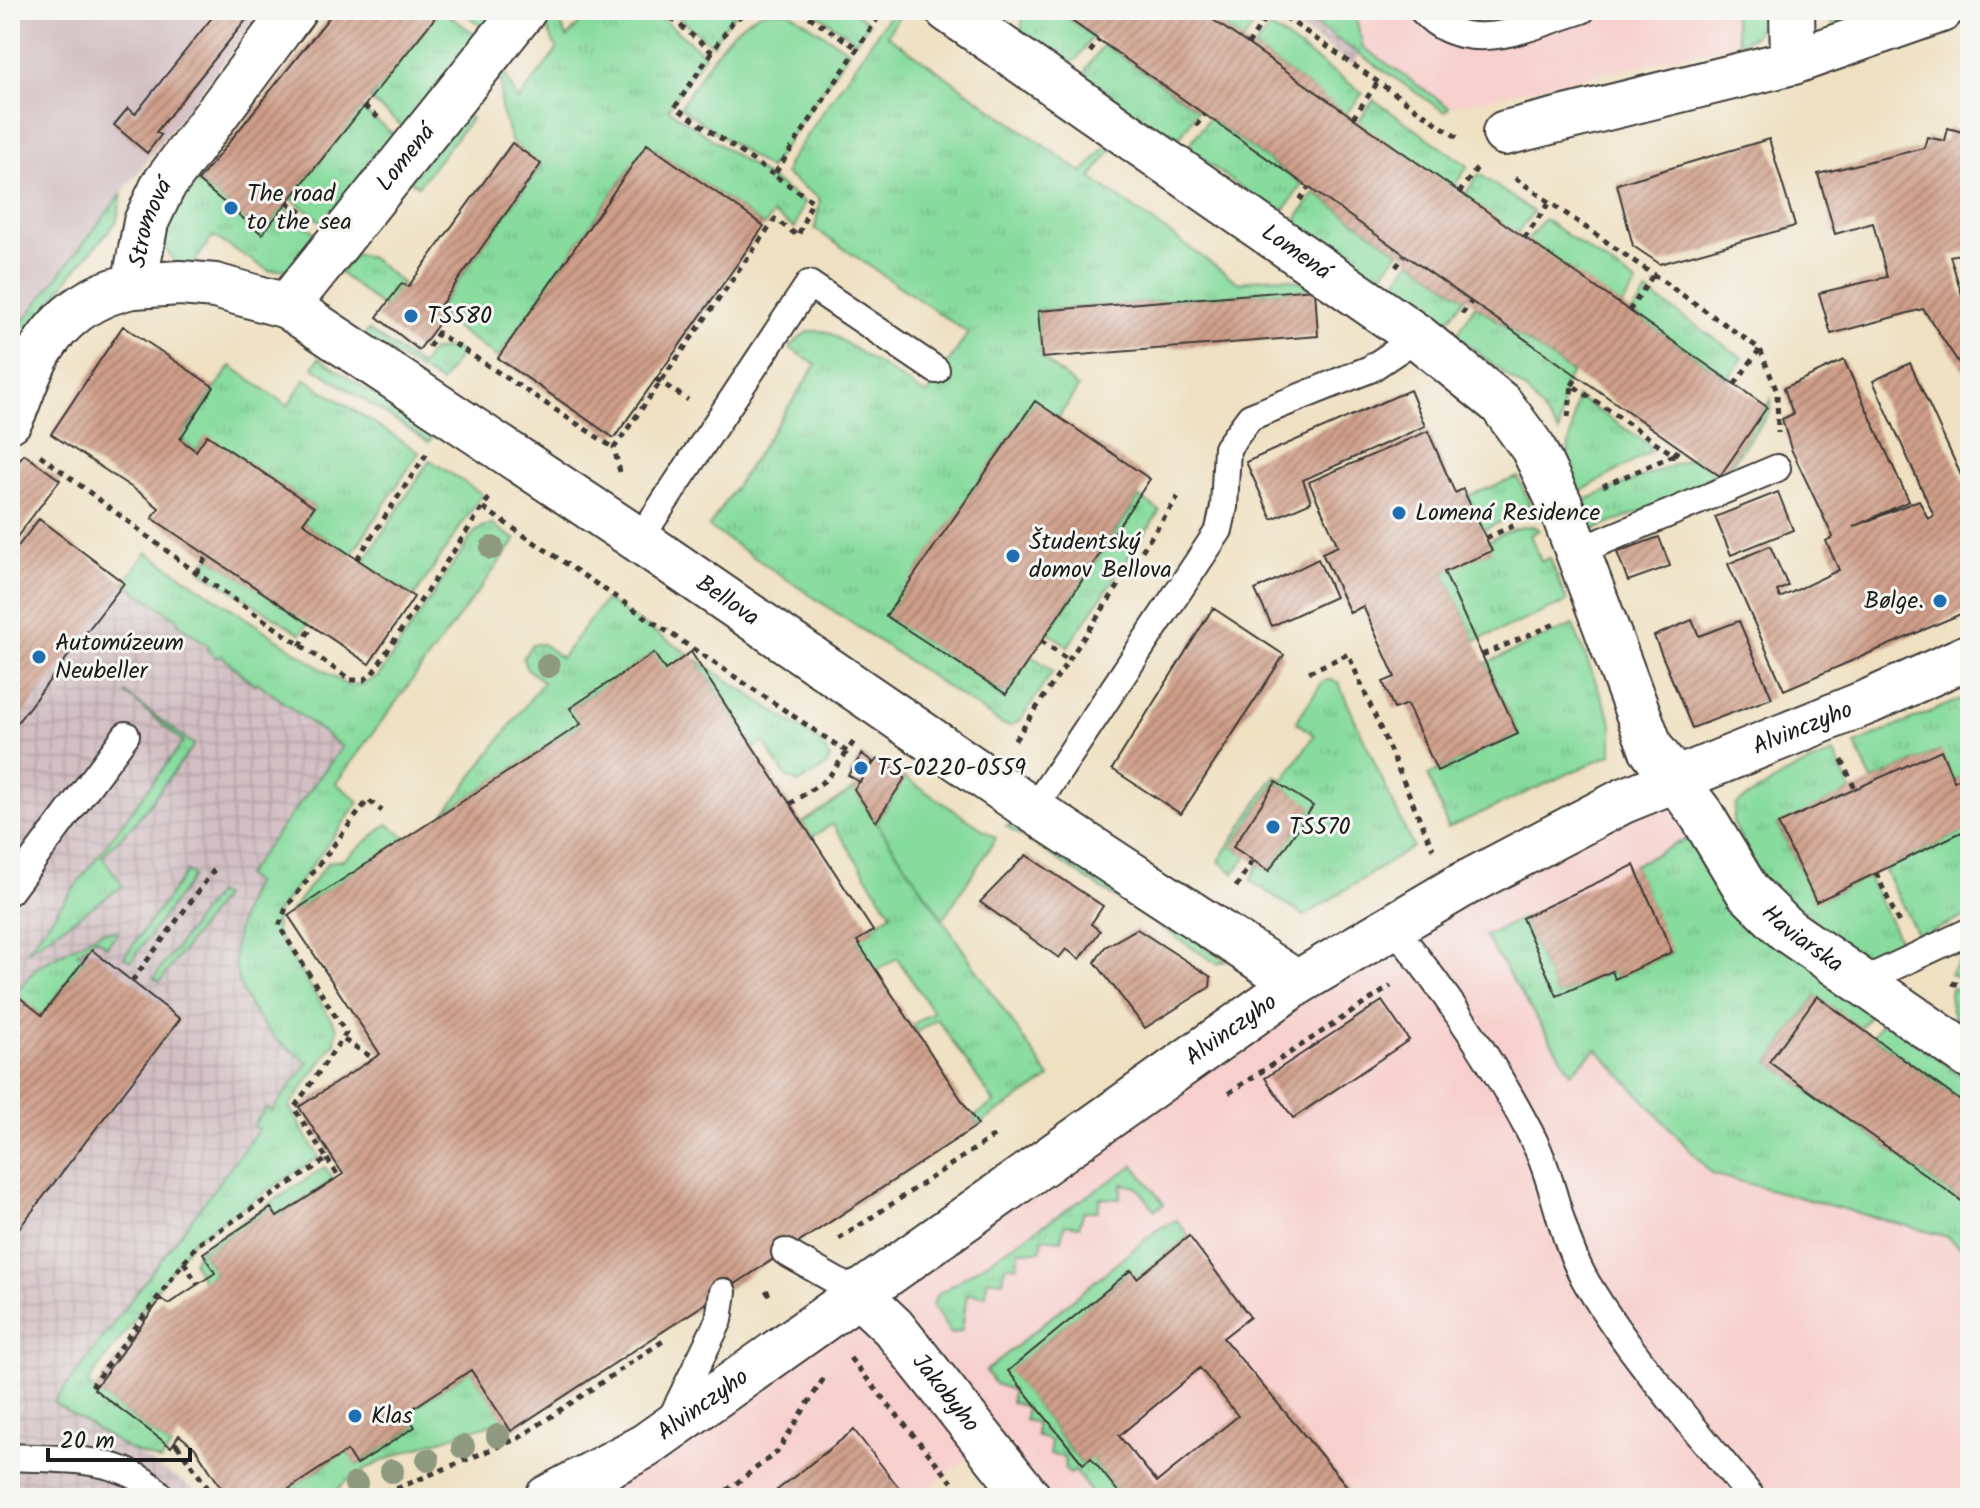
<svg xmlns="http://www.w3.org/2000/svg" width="1980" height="1508" viewBox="0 0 1980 1508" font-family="Kalam,sans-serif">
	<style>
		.built { fill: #f7d0cd }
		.industrial { fill: url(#industrial-grid) }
		.railway { fill: #d2bec3 }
		.grass { fill: url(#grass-tufts); stroke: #517c5c; stroke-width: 2 }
		.green { fill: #86db9d; stroke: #517c5c; stroke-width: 2 }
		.building { fill: url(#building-hatch); fill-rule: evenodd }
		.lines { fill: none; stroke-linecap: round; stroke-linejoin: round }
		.service-casing { stroke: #3c3935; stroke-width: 30 }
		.minor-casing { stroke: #3c3935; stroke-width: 48 }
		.path { stroke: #3c3935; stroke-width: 5; stroke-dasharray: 6 6; stroke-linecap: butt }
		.service { stroke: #fff; stroke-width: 26 }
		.minor { stroke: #fff; stroke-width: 44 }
		.tree { fill: #8f997f }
		.poi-dot { fill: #1f6fb2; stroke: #f6f6f2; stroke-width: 3 }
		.labels { text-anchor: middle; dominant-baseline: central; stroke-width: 6; stroke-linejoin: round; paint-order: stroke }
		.street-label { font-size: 24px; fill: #1c1c1c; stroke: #f6f6f2 }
		.poi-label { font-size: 24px; fill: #1c1c1c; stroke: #f6f6f2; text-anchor: start }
	</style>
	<defs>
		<pattern id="industrial-grid" width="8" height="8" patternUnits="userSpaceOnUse" patternTransform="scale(2)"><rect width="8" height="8" fill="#d2bec3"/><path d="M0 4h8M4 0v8" fill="none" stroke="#b4a3a7"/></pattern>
		<pattern id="grass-tufts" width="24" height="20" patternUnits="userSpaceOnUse" patternTransform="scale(2)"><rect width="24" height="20" fill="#86db9d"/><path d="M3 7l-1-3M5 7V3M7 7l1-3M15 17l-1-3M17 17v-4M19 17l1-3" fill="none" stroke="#73bb87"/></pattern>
		<pattern id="building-hatch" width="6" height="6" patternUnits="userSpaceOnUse" patternTransform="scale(2)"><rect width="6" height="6" fill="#cf9e89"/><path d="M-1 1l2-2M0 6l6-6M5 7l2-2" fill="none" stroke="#a7806f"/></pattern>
	</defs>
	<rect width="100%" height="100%" fill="#f6f6f2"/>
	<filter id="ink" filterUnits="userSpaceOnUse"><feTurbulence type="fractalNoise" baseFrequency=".0125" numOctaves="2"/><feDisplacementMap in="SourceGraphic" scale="16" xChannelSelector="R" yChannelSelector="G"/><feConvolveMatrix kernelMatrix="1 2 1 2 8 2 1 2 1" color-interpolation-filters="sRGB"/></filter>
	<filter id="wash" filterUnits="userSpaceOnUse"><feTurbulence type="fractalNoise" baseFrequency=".006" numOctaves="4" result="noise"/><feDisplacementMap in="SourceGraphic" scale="32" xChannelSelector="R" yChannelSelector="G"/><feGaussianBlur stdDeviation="1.8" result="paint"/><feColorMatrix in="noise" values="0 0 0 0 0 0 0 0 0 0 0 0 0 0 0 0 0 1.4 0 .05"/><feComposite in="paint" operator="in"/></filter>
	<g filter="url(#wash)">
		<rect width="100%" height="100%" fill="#efe0c1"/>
		<path class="built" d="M1354,10H1761L1739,43L1449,107L1363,47Z
			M1675,780L1748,892L1658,1025L1970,1256V1498H1029L986,1444L915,1498H547L1110,1114Z"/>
		<path class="industrial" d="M1275,10H1354L1363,47L1353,65Z
			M39,519L124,583L357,745L256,907L318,1057L59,1406L194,1489L201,1498H10V557Z"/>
		<path class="railway" d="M10,10H263L10,339Z"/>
		<path class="grass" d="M441,10L482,39L409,132L370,99Z
			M461,10H506L488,32Z
			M545,10H555L567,38L591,10H652L705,55L668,109L804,202L795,228L773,214L764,226L647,144L498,358L442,318L444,315L437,310L541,165L512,143L501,108V66L518,101L557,50L541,14Z
			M670,10H742L730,18L712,45Z
			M812,10H851L869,23L856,41Z
			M893,10H903L887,35L1083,173L1108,144L1114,146L1091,178L1239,283C1269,276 1289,273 1315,289L1038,311L1042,358L1078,388L1059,417L1034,402L887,616L1006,694L1032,656L1053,671L1021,719L1011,726L1002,724L709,527L816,365L790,348C802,333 809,328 828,332L927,395L968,333L815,229L820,199L785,174L788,163Z
			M1030,10H1056L1093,36L1076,60L1066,63L1022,33V22Z
			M1199,10H1245L1258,19L1243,41Z
			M1307,10H1354L1363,47L1449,107L1445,112L1309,20Z
			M1732,10H1771L1754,36L1739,43Z
			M1818,10H1893L1838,27L1823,18Z
			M1270,27L1363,93L1346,114L1254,48Z
			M1104,44L1198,110L1180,137H1169L1087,79L1086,69Z
			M1374,100L1468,166L1452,189L1358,122Z
			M361,109L402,141L332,230L291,198Z
			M463,113L471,119L418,186L410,180Z
			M1209,118L1302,184L1285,209L1275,211L1190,151V144Z
			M1479,174L1533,212L1517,234L1464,196Z
			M198,181L262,233L283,207L324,240L290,269L269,271L213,236L187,273C142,239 172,216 198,181Z
			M122,193L117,221L70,276L10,366V339Z
			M1315,193L1399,252L1382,274L1371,278L1299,228L1297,218Z
			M1544,219L1637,284L1621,306L1527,241Z
			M356,254L371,258L402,283L384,308L340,273Z
			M1411,260L1465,298L1447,322L1436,324L1395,295V283Z
			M1647,292L1743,358L1728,379L1632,313Z
			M1475,305L1572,373L1565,384L1559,433L1528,392L1456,336Z
			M368,330L421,366L432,351L452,347L461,353L441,383L363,336Z
			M319,358L434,434L429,442L313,367Z
			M231,366L288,406L305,379L419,452L351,555L303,523L314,507L207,436L196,451L180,439Z
			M1577,397L1647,443L1652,451L1579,492L1566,465Z
			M1771,399L1770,412L1717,482L1593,530L1582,510L1587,499L1693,457L1720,475Z
			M430,460L482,494L414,597L363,563Z
			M1518,477L1529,503L1528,509L1483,530L1467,496Z
			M1139,497L1160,511L1068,646L1048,632Z
			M493,525L516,540L336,783L359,802L275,915L276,933L337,1028L335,1042L289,1107L319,1157L194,1239L87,1384L171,1447L160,1461L128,1449L54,1403L255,1134L258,1129L253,1125L266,1108L272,1111L308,1063C298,1054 284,1047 274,1037C225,987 226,942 254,883L245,876L342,747L257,682L254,685L221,655L217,658L207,650L209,646L177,623L179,620L124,583L147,552L346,685L363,684L378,677L474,533L484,526Z
			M1533,526L1539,530L1530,535L1541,561L1550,558L1567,602L1475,641L1444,572C1469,555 1501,526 1533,526Z
			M210,557L309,622L301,634L200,570Z
			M605,600L689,654L665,670L653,654L571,707L581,724L445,813L543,682L526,668L523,658L532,644H543L561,658Z
			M1573,625L1612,723V754L1448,828L1428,775L1518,734L1486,663Z
			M696,659L819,741L830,757L826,766L799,783L786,777L764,742L754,748Z
			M1330,680L1338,682L1413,847L1304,916L1251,881L1258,864L1269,871L1312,807L1276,782L1233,847L1247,856L1234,873L1219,861L1275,775L1284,780L1314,735L1296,722L1323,681Z
			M125,693L194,745L134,824L102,856L123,886L27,951L183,742Z
			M1970,695V774L1954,781L1940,750L1872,781L1855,744Z
			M1834,753L1851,791L1778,825L1816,901L1868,877L1902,945L1869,961L1776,895L1760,878L1733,822L1735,805L1793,770Z
			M854,789L1050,1078L978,1125L973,1118L994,1102L937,1019L917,1032L912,1025L933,1012L897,958L876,971L857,941L891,913L833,824L812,837L802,823Z
			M1022,823L1226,961L1217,964L1006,826Z
			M388,824L407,838L288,915L328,862L343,860Z
			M1970,828V914L1919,938L1884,869Z
			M1688,838L1735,902L1873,1011L1860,1028L1816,996L1769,1062L1970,1207V1256L1948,1237L1712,1174L1597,1049L1571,1073L1485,936L1522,918L1557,996L1612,971L1616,978L1671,953L1634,865Z
			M187,871L193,876L131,961L124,957Z
			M216,893L222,897L160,982L154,978Z
			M102,931H118L107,946L96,938L78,953L85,959L42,1015L15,994L36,968Z
			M1963,955L1970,982L1950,974Z
			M1951,988L1970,992V1033C1954,1022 1947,1008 1951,988Z
			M1884,1020L1970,1082V1108L1872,1036Z
			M1134,1165L1164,1204L1155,1210L1137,1187L1122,1184L1120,1199L1100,1198L1098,1211H1084L1079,1226L1065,1224L1061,1240L1043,1238L1040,1251H1019L1017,1266H1005L1003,1281L987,1279L986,1295L967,1294L962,1330L951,1334L933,1306L936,1296Z
			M325,1167L333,1180L277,1217L271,1209L203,1253L215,1273L203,1282L193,1262L198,1251Z
			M1177,1220L1189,1236L1137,1278L1130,1271L1009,1371L1082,1464L1091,1458L1123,1498H1095L1075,1471L1070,1474L1065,1469L1064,1457L1050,1454V1441L1036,1435V1423L1025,1420L1026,1407L1011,1402L1012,1390L995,1384L986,1371L1158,1229Z
			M471,1370L505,1420C468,1432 343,1464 332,1498H275L347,1451L357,1465L415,1427L406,1413Z"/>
		<path class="green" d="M770,10L790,12L849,51L769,169L680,107C704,73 727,21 770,10Z
			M905,778L996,838L943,919L876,822Z"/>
		<g id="blocks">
			<path class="building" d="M218,10H254L156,132L161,135L147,153L114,125L128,108L135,114Z
				M335,10H441L262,234L198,181Z
				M1056,10H1199L1767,407L1720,476Z
				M1948,128L1970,134V252L1950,256L1963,298L1970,296V380L1923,309L1831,334L1819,293L1887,277L1873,223L1835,234L1818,174L1924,148L1927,137L1945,141Z
				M1769,139L1795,226L1660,264L1633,246L1617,184Z
				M512,143L541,164L437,310L445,315L419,350L377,317L402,283L408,287Z
				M647,144L764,226L614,438L498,358Z
				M1315,289L1318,336L1042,358L1038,311Z
				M123,326L214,387L180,439L196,451L207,435L314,507L303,523L414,597L369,664L152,518L159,508L143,495L51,434Z
				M1844,360L1909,501L1853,527L1919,500L1928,519L1934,516L1873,381L1910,363L1970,495V501L1961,505L1970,520V610L1784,690L1728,564L1770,546L1788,586L1777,591L1780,598L1839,570L1826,541L1833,537L1791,449L1782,419L1793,414L1784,388Z
				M1410,390L1425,426L1303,480L1311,502L1272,519L1246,462Z
				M1035,401L1150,479L1006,694L886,616Z
				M1428,431L1455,493L1463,489L1492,551L1444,572L1518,734L1437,771L1407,704L1394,709L1383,682L1395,677L1363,606L1350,613L1322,553L1338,546L1309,482Z
				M24,454L60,480L10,546V472Z
				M1778,492L1793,530L1731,555L1715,517Z
				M39,519L124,583L10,732V557Z
				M1659,537L1670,566L1628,581L1617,552Z
				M1318,559L1335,597L1272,626L1255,590Z
				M1213,608L1284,655L1181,814L1112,769Z
				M1692,620L1699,636L1739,621L1772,698L1692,728L1654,636Z
				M691,652L873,931L857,941L978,1125L511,1431L471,1370L406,1413L415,1427L356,1465L347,1451L275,1498H228L195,1448L179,1435L171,1447L94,1389L161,1299L168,1304L215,1273L203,1253L271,1208L277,1217L343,1174L299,1107L380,1054L288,915L581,724L570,708L654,653L665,670Z
				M1941,750L1954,781L1970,774V828L1816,902L1778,824Z
				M862,754L873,762L860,782L848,775Z
				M877,759L905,778L876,822L854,789Z
				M1276,782L1313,806L1269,871L1233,847Z
				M1026,855L1103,906L1091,924L1100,931L1080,959L1066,949L1059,958L980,902Z
				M1634,865L1672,952L1615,979L1612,971L1557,996L1522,918Z
				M1137,929L1211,977L1210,987L1145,1028L1095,962L1105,947Z
				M92,950L180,1019L10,1240V990L42,1015Z
				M1817,996L1970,1108V1207L1769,1062Z
				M1382,1001L1409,1040L1293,1118L1265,1078Z
				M1189,1236L1250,1317L1223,1338L1357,1498H1123L1091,1458L1083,1464L1008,1371L1131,1270L1137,1278ZM1200,1368L1238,1416L1157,1482L1119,1436Z
				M854,1430L907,1498H767Z
				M10,1490L122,1496V1498H10Z"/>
		</g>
	</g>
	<g filter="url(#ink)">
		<use href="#blocks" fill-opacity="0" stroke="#3c3935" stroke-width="2"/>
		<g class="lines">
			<defs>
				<path id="service" d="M1422,10C1466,60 1530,26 1582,10
					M639,540L809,284L936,370
					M1577,552L1777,468
					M1033,810L1219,530L1224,507L1227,448L1250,417L1370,369L1418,337
					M10,891L126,735
					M1392,925C1443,989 1492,1060 1530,1133C1556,1182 1559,1237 1588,1285C1634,1361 1696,1429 1752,1498
					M1863,981L1970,931
					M785,1252L857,1293
					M670,1421L719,1320L723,1292
					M10,1457C62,1460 126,1454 163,1498"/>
				<g id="minor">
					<path id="s1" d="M948,10L1418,337L1501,404L1533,448L1560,504L1651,748L1701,814L1748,892L1787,930L1970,1057"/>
					<path d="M1792,10L1793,62"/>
					<path d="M1505,133L1793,62L1941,10"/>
					<path id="s2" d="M134,286L180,283L215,286L287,306L639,540L1033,810L1297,983"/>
					<path id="s3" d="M287,306L524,10"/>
					<path id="s4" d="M10,420C18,405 22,389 29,374C48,327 84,295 134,286L146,222L163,186L294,10"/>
					<path id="s5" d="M857,1293L893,1327L1029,1498"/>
					<path id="s6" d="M547,1498L645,1446L1297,983L1459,887L1623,801L1870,701L1970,656"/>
				</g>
			</defs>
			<use href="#service" class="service-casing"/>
			<use href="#minor" class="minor-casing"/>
			<path class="path" d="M662,10L712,52L734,20L751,10
				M767,10V11
				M799,10L857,48
				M1275,10L1458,138
				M1248,45L1270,10
				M712,52L675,107L774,175
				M1090,52L1099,40
				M364,106L379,118
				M1353,118L1378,82
				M1196,126L1204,115
				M1515,178L1760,349L1777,392L1778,433
				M1459,193L1477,168
				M1300,200L1308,188
				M287,202L303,213
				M1524,238L1550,202
				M1396,267L1404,256
				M1629,311L1653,275
				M1462,314L1471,302
				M429,347L438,333L614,448
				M656,379L688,400
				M1735,384L1759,350
				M1572,385L1577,377
				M1568,417L1572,385L1674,455L1603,486
				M40,455L196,573L351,680H364L372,674L491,495
				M1674,455L1680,448
				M620,472L614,448L775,219L798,236L812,201L774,175L883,10
				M483,508L847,752L854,741
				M1486,538L1517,524
				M357,559L427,453
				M196,573L208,555
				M1041,641L1068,660
				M300,646L313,625
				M1482,655L1555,624
				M1309,672L1348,654L1433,849
				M1015,740L1178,497
				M1842,760L1855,789
				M790,804L827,779L847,752
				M1876,873L1900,925
				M1236,887L1252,861
				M132,981L217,866
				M1952,983L1970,987
				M344,1040L373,1058
				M1229,1093L1391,986
				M327,1159L339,1177
				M839,1239L994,1136
				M184,1262L198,1285
				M766,1290L772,1300
				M850,1358L952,1482
				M96,1386L93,1384L197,1245L327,1159L294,1108L346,1033L279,926L286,908L368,800L382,811
				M174,1443L177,1445L182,1438
				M177,1445L215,1498
				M374,1498L519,1438L666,1339
				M717,1498L777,1452L824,1378"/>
			<use href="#service" class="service"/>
			<use href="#minor" class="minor"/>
		</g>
		<g class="tree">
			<circle cx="492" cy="548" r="12"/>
			<circle cx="548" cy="666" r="12"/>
			<circle cx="498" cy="1436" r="12"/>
			<circle cx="463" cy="1447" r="12"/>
			<circle cx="428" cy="1460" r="12"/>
			<circle cx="392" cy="1471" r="12"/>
			<circle cx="356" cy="1484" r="12"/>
		</g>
	</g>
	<g class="poi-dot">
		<circle cx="231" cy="208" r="8"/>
		<circle cx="411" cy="316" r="8"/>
		<circle cx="1399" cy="513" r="8"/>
		<circle cx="1013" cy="556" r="8"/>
		<circle cx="1940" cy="601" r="8"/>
		<circle cx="39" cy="657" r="8"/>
		<circle cx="861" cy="768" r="8"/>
		<circle cx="1273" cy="827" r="8"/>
		<circle cx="355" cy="1416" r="8"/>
	</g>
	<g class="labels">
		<g class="street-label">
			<text stroke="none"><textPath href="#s3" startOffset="190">Lomená</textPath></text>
			<text stroke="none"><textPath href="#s4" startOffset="258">Stromová</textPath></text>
			<text stroke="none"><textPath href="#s1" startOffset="424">Lomená</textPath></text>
			<text stroke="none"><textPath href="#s2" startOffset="686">Bellova</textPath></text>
			<text stroke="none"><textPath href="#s6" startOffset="1478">Alvinczyho</textPath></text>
			<text stroke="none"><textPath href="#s1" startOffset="1302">Haviarska</textPath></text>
			<text stroke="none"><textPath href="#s6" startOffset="830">Alvinczyho</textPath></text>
			<text stroke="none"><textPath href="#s5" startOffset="134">Jakobyho</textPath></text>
			<text stroke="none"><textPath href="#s6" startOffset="182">Alvinczyho</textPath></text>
		</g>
		<g class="poi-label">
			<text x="247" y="194">The road<tspan x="247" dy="28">to the sea</tspan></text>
			<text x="427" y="316">TS580</text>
			<text x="1415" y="513">Lomená Residence</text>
			<text x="1029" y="542">Študentský<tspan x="1029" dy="28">domov Bellova</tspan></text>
			<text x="1924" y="601" text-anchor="end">Bølge.</text>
			<text x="55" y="643">Automúzeum<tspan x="55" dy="28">Neubeller</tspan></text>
			<text x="877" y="768">TS-0220-0559</text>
			<text x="1289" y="827">TS570</text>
			<text x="371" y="1416">Klas</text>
		</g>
	</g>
	<rect width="1980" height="1508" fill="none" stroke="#f6f6f2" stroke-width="40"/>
	<path d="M48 1448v12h142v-12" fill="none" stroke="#1c1c1c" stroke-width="4"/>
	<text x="60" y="1448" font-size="24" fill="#1c1c1c" stroke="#f6f6f2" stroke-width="6" paint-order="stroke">20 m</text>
</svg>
